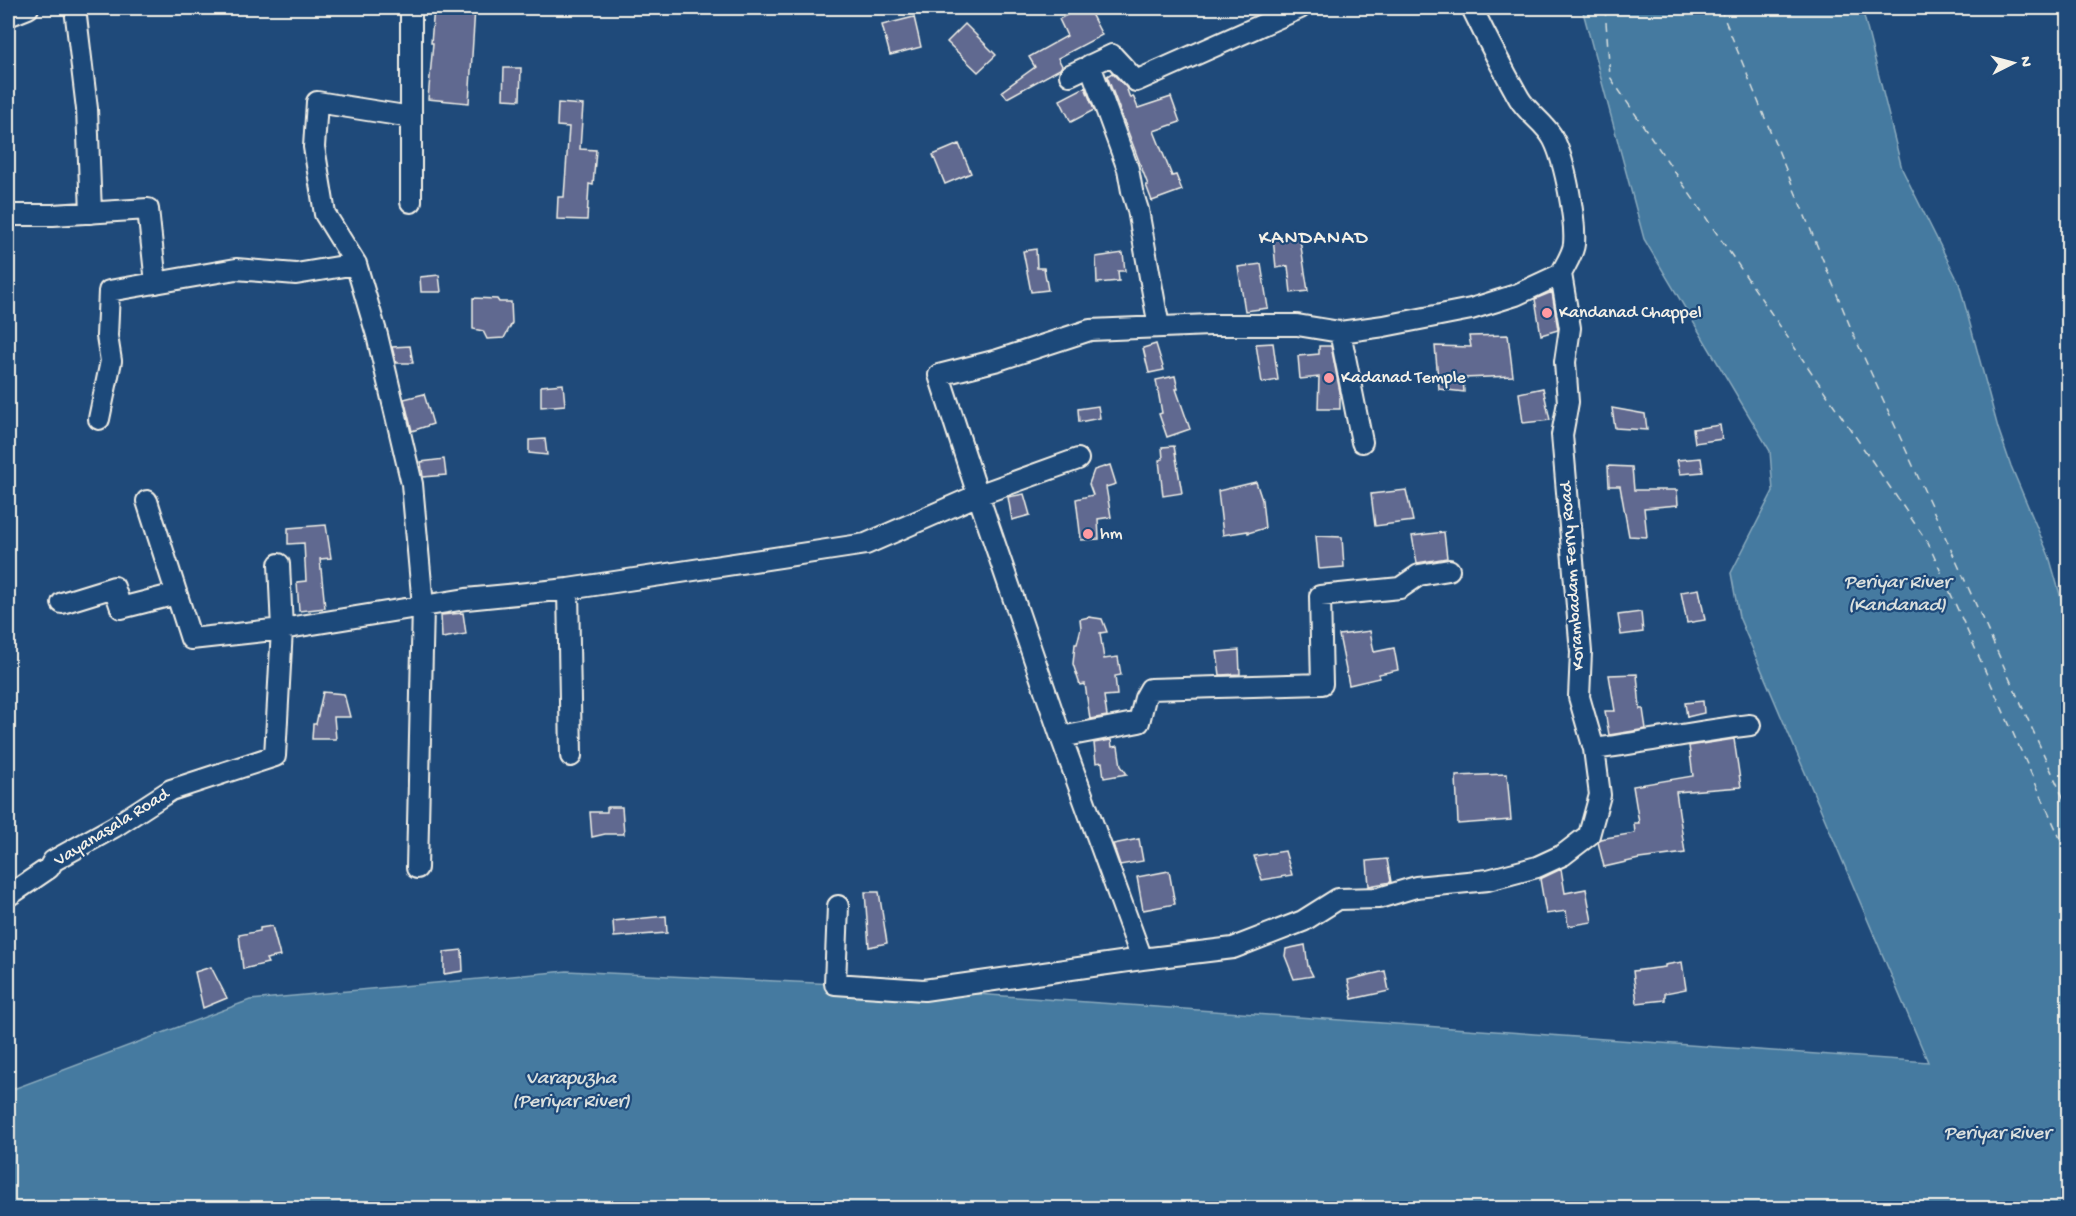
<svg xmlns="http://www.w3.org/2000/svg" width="2076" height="1216" viewBox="0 0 2076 1216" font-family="'Gochi Hand',sans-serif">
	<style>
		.water { fill: #447aa0; stroke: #8aaabd; stroke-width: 1.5 }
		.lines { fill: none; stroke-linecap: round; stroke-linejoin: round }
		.ferry { stroke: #dadfdd; stroke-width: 1.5; stroke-dasharray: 8 6; stroke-linecap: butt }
		.building { fill: #606990; stroke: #f4f1e8; stroke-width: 1.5 }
		.minor-casing { stroke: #f4f1e8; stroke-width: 24 }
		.minor { stroke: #1f4a7a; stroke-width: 20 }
		.poi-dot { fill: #ff9aa2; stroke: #1f4a7a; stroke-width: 2 }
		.labels { text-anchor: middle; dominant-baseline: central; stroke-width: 4.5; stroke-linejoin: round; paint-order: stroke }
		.poi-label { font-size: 18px; fill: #f4f1e8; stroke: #1f4a7a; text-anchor: start }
		.street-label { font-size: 18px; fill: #f4f1e8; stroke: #1f4a7a }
		.neighbourhood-label { font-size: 20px; letter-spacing: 1.5px; fill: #f4f1e8; stroke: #1f4a7a }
		.water-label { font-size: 20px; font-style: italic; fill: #dadfdd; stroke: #1f4a7a }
	</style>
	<rect width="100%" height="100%" fill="#1f4a7a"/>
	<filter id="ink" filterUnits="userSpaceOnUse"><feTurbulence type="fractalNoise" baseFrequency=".0167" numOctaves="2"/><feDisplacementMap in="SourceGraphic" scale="12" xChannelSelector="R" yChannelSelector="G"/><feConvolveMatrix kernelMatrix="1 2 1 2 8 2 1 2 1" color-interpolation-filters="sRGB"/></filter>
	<g filter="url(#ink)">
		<path class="water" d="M1582,8H1862L1902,169L1959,283L1998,428L2011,466L2049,556L2063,605L2068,617V1208H8V1091L250,1000L567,971L835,984L1928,1062L1739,617L1731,573L1773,491L1770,451L1644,239Z"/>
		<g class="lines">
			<path class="ferry" d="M1605,8L1610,77L1928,543L2068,856
				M1720,8L1852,331L2068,808"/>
		</g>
		<path class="building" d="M434,8H475L469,103L428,99L433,43H431Z
			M1080,8H1088L1102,35L1058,58L1062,66L1060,69L1007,98L1002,91L1035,67L1029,57L1067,36L1059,19Z
			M914,17L921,47L890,55L882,25Z
			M965,24L996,55L978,72L947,42Z
			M504,68H521L520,100L503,99Z
			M1112,73L1126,87L1130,98L1133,96L1138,108L1171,97L1180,122L1154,131L1172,176L1176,175L1182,190L1152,201L1146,185H1148L1107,76Z
			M1085,87L1094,110L1071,122L1060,100Z
			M558,103L583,105L580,149L596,150L593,185L589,184L587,220L557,219L558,197H564L569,127L557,126Z
			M959,144L971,173L945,184L933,155Z
			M1299,234L1308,291L1291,293L1288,266L1276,268L1273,238Z
			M1036,249L1037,268H1044L1048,290L1031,292L1023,251Z
			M1123,253L1125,271H1118L1119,281L1097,283L1096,257Z
			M1261,264L1268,308L1245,311L1238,267Z
			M439,275L441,292H421L420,277Z
			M1552,292L1558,330L1541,335L1535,299Z
			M473,298L497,299L499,302H511L512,323L504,338L487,339L483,331L473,329Z
			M1508,335L1513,376L1463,378L1464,392L1439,389L1435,346L1471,347L1469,336Z
			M1273,343L1278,380L1262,383L1256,344Z
			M1156,344L1164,370L1149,373L1143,348Z
			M410,346L413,363H396L392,347Z
			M1319,346H1331L1340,392V409H1318L1319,377L1300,379L1298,356L1319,354Z
			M1175,376L1178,389H1176L1190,429L1167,437L1159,414L1162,413L1156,380Z
			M563,384L565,405L541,407V386Z
			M1543,388L1550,420L1523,423L1519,393Z
			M424,394L433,424L412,431L404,399Z
			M1098,406L1100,418L1079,422L1078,409Z
			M1612,408L1645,414L1647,430L1615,428Z
			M1720,425L1722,439L1695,443L1693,429Z
			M545,439L547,455L529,453V440Z
			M1174,446L1182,493L1163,496L1159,460L1163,459L1162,447Z
			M1701,458L1703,472L1680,474L1677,460Z
			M444,459L446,475L423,477L421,462Z
			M1110,465L1116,484L1106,487L1111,517L1098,519L1099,539L1081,540L1076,499L1093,495L1089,484L1094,470Z
			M1608,466L1632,467L1634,490H1677L1678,505L1644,508L1647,537L1629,536L1620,486H1609Z
			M1256,482L1262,500L1265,528L1248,533V531L1223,535L1218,491Z
			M1406,490L1413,521L1375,526L1371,494Z
			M1024,494L1030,515L1012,520L1008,497Z
			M326,525L331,558L320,559L325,608L299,611L297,582L306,581L304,543L288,544V528Z
			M1444,532L1447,558L1417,563L1412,536Z
			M1316,536L1342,537L1344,567L1319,569Z
			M1699,589L1705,620L1687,623L1681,592Z
			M1641,612L1643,632L1621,635L1618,615Z
			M463,613L466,634L442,638L441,615Z
			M1089,617L1102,619L1107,632L1100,633L1104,659L1118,657L1121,675L1115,676L1117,695L1104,696L1107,716L1090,719L1085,684L1080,685L1073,664L1075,644H1077L1081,628L1080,619Z
			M1370,631L1374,652L1394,648L1398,670L1379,674V678L1349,685L1339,635Z
			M1239,650L1240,674L1220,675L1217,652Z
			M1637,674L1640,709H1643L1646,729L1609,735L1605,711H1615L1609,675Z
			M323,692L344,694L350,717H334L336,739H312L313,724H316Z
			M1703,701L1704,713L1687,717L1685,703Z
			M1734,739L1741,787L1676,792L1685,853L1639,859L1604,867L1598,842L1600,839L1635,833L1634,823H1639L1633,786L1693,776L1689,746Z
			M1111,740L1112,747L1118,746L1121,766L1127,774L1104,778L1102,762L1096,763L1094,743Z
			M1507,774L1511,820L1458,824L1456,776Z
			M607,807H622L624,834H605L592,837L590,812H607Z
			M1139,839L1143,861L1120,865L1113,844Z
			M1285,851L1292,875L1262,880L1254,856Z
			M1387,859L1391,882L1369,886L1367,861Z
			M1561,869L1565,893L1586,889L1592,922L1568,926L1566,911L1546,914L1540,879Z
			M1169,871L1175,904L1143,910L1137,877Z
			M865,892H879L887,943L869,947Z
			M666,916L667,933L614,937L613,921Z
			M272,926L280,956L266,959L268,963L243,969L239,935L260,931V928Z
			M1305,945L1308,966L1313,976L1294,979L1285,956L1286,949Z
			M462,950L463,971L444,974V952Z
			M1682,962L1686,989L1665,993V1000L1637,1003L1633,971L1665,967V965Z
			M211,967L227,998L203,1008L195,972Z
			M1385,971L1389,991L1352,999L1348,980Z"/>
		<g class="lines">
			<defs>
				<path id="minor" d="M75,8L87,109L91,213
					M411,8V117L317,102L314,147L325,214L356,264L377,335L412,484L423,606L417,868
					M8,16L28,8
					M1090,65L1128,169L1132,191L1138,210L1159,327
					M1070,75L1112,55L1136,81L1300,8
					M411,202V117
					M8,215H53L148,209L156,283
					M1340,332L1362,442
					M99,419L111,361L107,336L109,291L236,269L296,274L356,264
					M147,501L191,639L282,629L279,564
					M568,589L571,756
					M62,603L114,587L121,608L176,594
					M1061,737L1139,722L1145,698L1150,689L1322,684L1320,596L1400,588L1419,575L1449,570
					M1594,749C1646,742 1698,731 1750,725
					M8,896L49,868L53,861L114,827L171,790L275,756L282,629L466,599L568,589L866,544L978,495L939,375L998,360L1090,330L1210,325H1297L1340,332L1384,326L1471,309L1516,295L1561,274C1565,265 1573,254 1574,244C1576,220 1565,162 1554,140C1546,123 1528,114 1519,98C1502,68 1487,39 1472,8
					M838,906L835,984L924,990L1142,959L1061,737L978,495L1078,459
					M1142,959L1233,948L1303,921L1338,899L1379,898L1416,887L1488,880L1537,867L1563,855L1589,835L1600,795L1594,749L1579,697L1581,652L1562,435L1568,402L1565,362L1570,328L1561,274"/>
			</defs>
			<use href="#minor" class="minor-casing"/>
			<use href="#minor" class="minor"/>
		</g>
	</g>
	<g class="poi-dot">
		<circle cx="1547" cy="313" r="6"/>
		<circle cx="1329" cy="378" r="6"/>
		<circle cx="1088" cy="534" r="6"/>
	</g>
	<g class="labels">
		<g class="poi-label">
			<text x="1559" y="313">Kandanad Chappel</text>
			<text x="1341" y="378">Kadanad Temple</text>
			<text x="1100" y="534">hm</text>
		</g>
		<g class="street-label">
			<text transform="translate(1573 576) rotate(-94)">Korambadam Ferry Road</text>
			<text transform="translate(112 828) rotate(-32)">Vayanasala Road</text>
		</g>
		<g class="neighbourhood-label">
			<text x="1314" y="239">KANDANAD</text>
		</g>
		<g class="water-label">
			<text x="1897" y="583">Periyar River<tspan x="1897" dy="23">(Kandanad)</tspan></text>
			<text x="571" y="1079">Varapuzha<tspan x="571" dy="23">(Periyar River)</tspan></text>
			<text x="1997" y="1134">Periyar River</text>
		</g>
	</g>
	<rect width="2076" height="1216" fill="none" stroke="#1f4a7a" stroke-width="30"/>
	<rect x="15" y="15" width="2046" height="1186" fill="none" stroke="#f4f1e8" stroke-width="2" filter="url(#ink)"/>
	<g transform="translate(2013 63) rotate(84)" stroke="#1f4a7a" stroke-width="4.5" paint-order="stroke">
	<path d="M0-4.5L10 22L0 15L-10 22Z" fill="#f4f1e8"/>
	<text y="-9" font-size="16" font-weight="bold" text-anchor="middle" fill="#f4f1e8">N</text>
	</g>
</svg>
